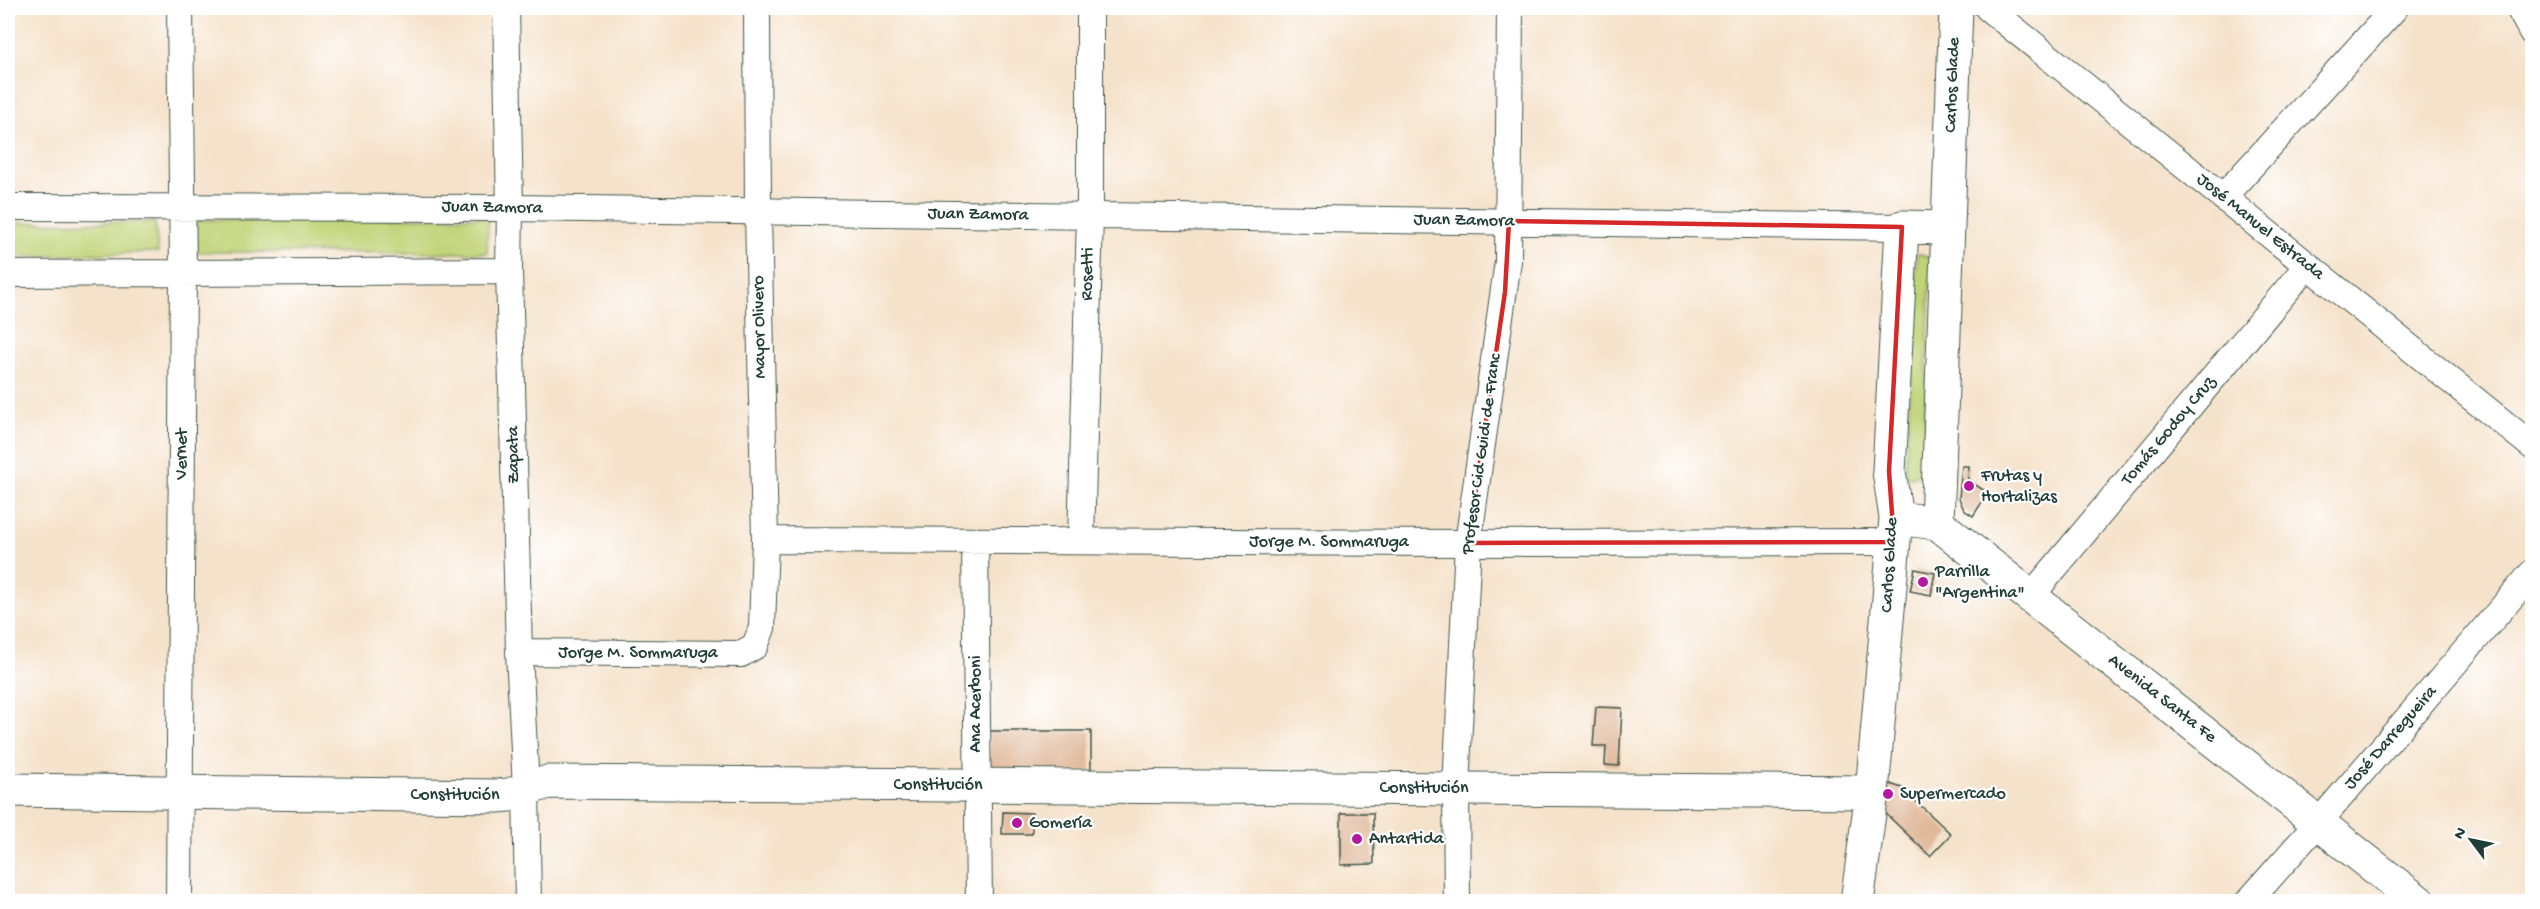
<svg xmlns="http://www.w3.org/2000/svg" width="2540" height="909" viewBox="0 0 2540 909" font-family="'Gochi Hand',sans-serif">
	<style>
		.green { fill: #c0d376; stroke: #708855; stroke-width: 1.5 }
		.building { fill: #dfb595 }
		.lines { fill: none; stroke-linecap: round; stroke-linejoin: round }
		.street-casing { stroke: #3f564a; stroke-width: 28 }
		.secondary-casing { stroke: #3f564a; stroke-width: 35 }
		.street { stroke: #fff; stroke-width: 26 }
		.secondary { stroke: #fff; stroke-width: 33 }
		.marked { fill: none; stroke: #d62828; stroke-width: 4.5; stroke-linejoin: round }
		.poi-dot { fill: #b5179e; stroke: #fff; stroke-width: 2 }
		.labels { text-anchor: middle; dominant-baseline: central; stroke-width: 4.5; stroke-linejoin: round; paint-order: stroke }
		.street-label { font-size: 18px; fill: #1f3d34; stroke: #fff }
		.poi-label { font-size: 18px; fill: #1f3d34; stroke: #fff; text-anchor: start }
	</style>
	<rect width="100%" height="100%" fill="#fff"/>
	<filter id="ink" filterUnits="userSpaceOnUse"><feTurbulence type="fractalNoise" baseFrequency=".0167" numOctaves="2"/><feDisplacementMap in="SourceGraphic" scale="12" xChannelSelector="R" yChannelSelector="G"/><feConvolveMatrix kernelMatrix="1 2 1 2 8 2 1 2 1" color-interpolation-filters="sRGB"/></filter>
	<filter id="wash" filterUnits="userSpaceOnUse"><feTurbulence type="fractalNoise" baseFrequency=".008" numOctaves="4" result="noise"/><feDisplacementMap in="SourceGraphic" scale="24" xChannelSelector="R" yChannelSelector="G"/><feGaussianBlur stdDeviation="1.35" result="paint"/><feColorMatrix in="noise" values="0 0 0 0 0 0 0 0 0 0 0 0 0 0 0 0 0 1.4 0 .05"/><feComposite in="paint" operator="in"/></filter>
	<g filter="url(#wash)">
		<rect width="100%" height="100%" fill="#f5e2ca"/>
		<path class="green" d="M488,217L487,253L196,252V220Z
			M155,222L158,252L8,257V223Z
			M1917,254H1922L1931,259L1923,473L1911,477L1905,476Z"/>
		<g id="blocks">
			<path class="building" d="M1962,466H1969L1968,480L1988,493L1973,516L1964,510L1959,498Z
				M1915,569L1935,573L1931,595L1910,591Z
				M1596,707L1622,708L1619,766L1605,765L1606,746H1593Z
				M989,731H1091V772H989Z
				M1884,782L1902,788L1951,834L1930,856L1882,810Z
				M1003,812L1032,813V834H1002Z
				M1341,813H1373L1374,864L1341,865Z"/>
		</g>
	</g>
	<g filter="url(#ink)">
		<use href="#blocks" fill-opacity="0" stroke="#3f564a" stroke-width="1.5"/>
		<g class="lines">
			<defs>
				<path id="street" d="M506,8L510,208L509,271L519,652L526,789L528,902
					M1988,8L2532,446
					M2519,8L2532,32
					M2223,197L2395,8
					M8,207L510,208L1902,227
					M8,274L509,271
					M765,540L1468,543L1894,542
					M1081,541L1090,216V8
					M975,542L979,902
					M2031,596L2307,266
					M519,652L741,654L755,646L762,628L765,540L758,212L757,8
					M179,902L183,271L180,8
					M1457,902L1456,788L1468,543L1508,261L1510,8
					M2248,902L2318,823L2532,573"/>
				<path id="secondary" d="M1896,518L1937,523L2419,902
					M1937,523L1956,8
					M8,790L497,796L509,795L548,782L1872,792
					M1857,902L1872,792L1896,518L1889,471L1902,227L1948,228"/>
			</defs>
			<use href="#street" class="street-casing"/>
			<use href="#secondary" class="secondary-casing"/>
			<use href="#street" class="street"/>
			<use href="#secondary" class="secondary"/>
		</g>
	</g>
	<path class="marked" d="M1509,221L1902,227L1889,471L1894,542L1468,543L1505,292Z"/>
	<g class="poi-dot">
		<circle cx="1969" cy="486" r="6"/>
		<circle cx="1923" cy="582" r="6"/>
		<circle cx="1888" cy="794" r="6"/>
		<circle cx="1017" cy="823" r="6"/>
		<circle cx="1357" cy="839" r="6"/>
	</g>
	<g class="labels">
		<g class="street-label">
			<text transform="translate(1953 85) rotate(-88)">Carlos Glade</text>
			<text transform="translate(492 208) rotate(1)">Juan Zamora</text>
			<text transform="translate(978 215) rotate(1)">Juan Zamora</text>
			<text transform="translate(1464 221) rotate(1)">Juan Zamora</text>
			<text transform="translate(2260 227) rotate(39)">José Manuel Estrada</text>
			<text transform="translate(1088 274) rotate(-89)">Rosetti</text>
			<text transform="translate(760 327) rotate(-91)">Mayor Olivero</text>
			<text transform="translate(2169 431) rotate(-50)">Tomás Godoy Cruz</text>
			<text transform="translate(182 454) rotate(-90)">Vernet</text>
			<text transform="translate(1482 454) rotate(-82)">Profesor Cid Guidi de Franc</text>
			<text transform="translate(514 455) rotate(-91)">Zapata</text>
			<text x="1329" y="542">Jorge M. Sommaruga</text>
			<text transform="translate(1890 565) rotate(-87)">Carlos Glade</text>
			<text x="638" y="653">Jorge M. Sommaruga</text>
			<text transform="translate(2162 699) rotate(38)">Avenida Santa Fe</text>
			<text transform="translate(976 704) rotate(-90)">Ana Acerboni</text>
			<text transform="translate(2391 738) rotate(-49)">José Darregueira</text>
			<text x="938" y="785">Constitución</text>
			<text x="1424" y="788">Constitución</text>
			<text x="455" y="795">Constitución</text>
		</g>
		<g class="poi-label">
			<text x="1981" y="476">Frutas y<tspan x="1981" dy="21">Hortalizas</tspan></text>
			<text x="1935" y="572">Parrilla<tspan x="1935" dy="21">"Argentina"</tspan></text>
			<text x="1900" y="794">Supermercado</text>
			<text x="1029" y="823">Gomería</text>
			<text x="1369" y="839">Antartida</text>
		</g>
	</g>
	<rect width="2540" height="909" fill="none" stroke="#fff" stroke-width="30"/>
	<g transform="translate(2471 840) rotate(302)" stroke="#ffffff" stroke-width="4.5" paint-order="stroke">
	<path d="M0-4.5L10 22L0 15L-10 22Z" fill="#1f3d34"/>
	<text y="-9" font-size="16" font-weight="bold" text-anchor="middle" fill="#1f3d34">N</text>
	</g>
</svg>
